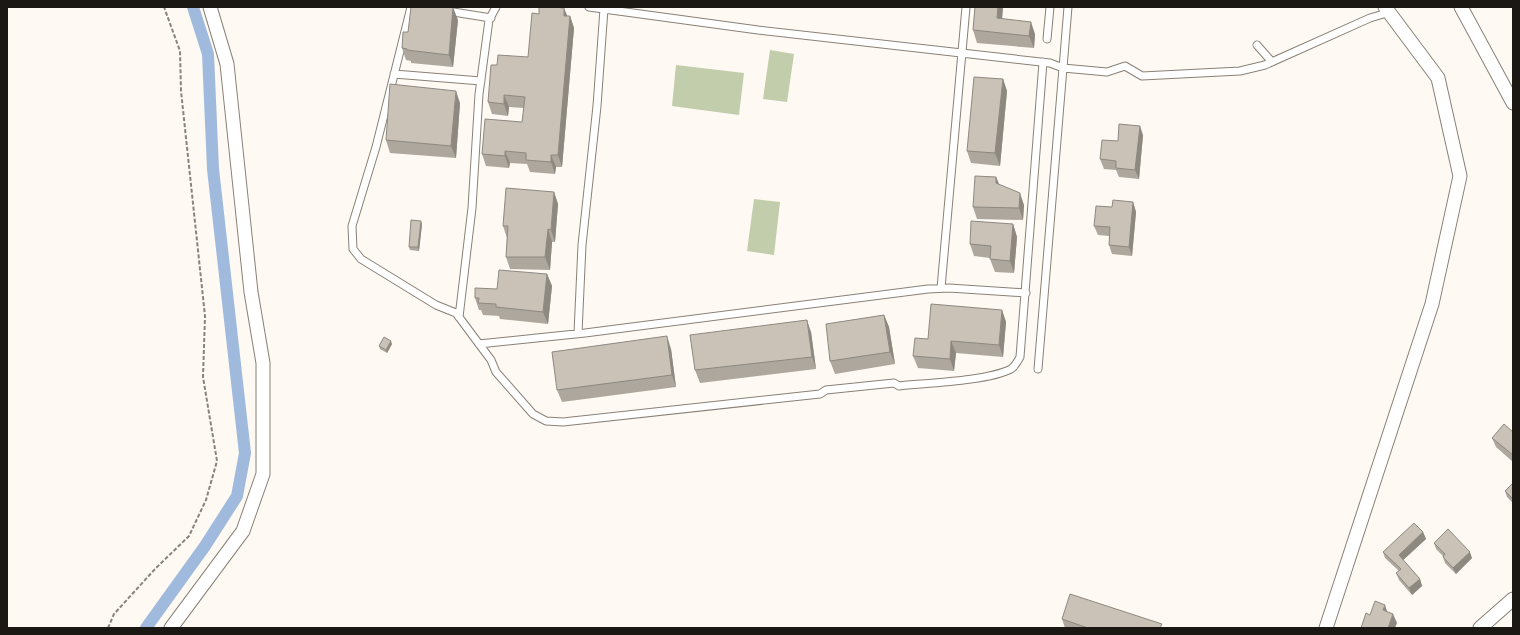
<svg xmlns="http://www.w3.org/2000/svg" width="1520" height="635" viewBox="0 0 1520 635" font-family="Figtree,sans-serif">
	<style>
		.green { fill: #c1cdab }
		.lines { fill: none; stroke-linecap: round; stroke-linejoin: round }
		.canal { stroke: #9fbadd; stroke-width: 12 }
		.lane-casing { stroke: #898177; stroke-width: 9 }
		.street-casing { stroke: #898177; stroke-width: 15 }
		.path { stroke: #87837e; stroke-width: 2; stroke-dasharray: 4 2; stroke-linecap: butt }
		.lane { stroke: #fff; stroke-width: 7 }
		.street { stroke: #fff; stroke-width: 13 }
		.wall { fill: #aea79d }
		.shaded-wall { fill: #8d8880 }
		.building { fill: #cac2b7; stroke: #8d8880 }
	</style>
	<rect width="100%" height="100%" fill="#fef9f2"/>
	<path class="green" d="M770,50L794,54L787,102L763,99Z
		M676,65L744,73L739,115L672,106Z
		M754,199L780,202L774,255L747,251Z"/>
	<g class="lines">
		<path class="canal" d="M146,628L205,546L237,496L245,453L213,169L208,54L193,7"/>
		<defs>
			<path id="lane" d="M411,7L376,147L352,226L353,249L361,259L436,305L456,313L491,360L496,372L533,414L546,421L563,422L820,394L826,390L894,383L899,386C927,383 988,381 1011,369C1015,366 1018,361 1020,357L1043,62
				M589,7L758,30L1050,63L1063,68L1068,7
				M447,11L491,18
				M1047,39L1050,7
				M1257,45L1272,62
				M394,74L481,81
				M941,288L966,7
				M459,317L472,208L479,94L489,20L496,7
				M578,333L582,245L597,106L604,9
				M479,344L585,333L928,289L949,288L1026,293
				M1038,369L1063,68L1107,72L1125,66L1142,76L1240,71L1265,65L1370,18L1390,12"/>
			<path id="street" d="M1461,7L1513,103
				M171,628L243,531L263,474V363L251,292L227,64L210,7
				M1326,628L1432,304L1460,176L1438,78L1385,7
				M1480,628L1513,599"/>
		</defs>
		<use href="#lane" class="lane-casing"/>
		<use href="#street" class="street-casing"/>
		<path class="path" d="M108,628L114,614L155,569L189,536L206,500L217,461L203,377L205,316L181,91L180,51L164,7"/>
		<use href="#lane" class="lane"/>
		<use href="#street" class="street"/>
	</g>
	<path class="wall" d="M975,7H1003L1002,19L1035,34L1034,48L977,43L973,30Z
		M567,16H570L574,28L562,167H556L555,174L530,172L527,164L510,163L509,168L486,166L482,154L522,122L524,108L509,107L508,116L492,114L488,102L497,65L528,57Z
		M458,20L453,67L411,63V61L406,60L402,48L408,32Z
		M1003,79L1007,91L1000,166L971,163L967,151Z
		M460,103L456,158L390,153L386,140Z
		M1143,135L1139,179L1119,177L1116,170L1104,169L1100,159L1118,141Z
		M996,177L999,184L1024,205L1023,220L977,219L973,207Z
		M554,192L558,204L555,242H552L550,270L510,269L506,257L507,238L503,226Z
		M1133,202L1136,212L1132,256L1112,254L1109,245V236L1098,235L1094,226L1112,207Z
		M422,224L419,251L410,250L409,247Z
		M1013,224L1017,237L1014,273L995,272L990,259V258L974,256L970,244Z
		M547,274L552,286L548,324L500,319L499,316L483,315L481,310H479L475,298L497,289Z
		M1002,310L1006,322L1003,357L956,353L954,371L918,368L913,356L928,339Z
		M884,315L889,327L895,364L835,374L830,361Z
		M811,332L816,369L700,383L695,370Z
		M392,344L387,353L380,349L379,346Z
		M671,349L676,387L562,402L557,390Z
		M1513,432V462L1496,447L1492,438Z
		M1513,483V503L1507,497L1505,491Z
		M1423,532L1426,539L1403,560L1420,579L1422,586L1412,595L1399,580L1396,573L1399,571L1385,558L1383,552Z
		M1434,543L1472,558L1456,574L1445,563L1443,557V556L1436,549Z
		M1062,619L1163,628H1065Z"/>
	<path class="shaded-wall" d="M453,7L458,20L453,67L449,55Z
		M998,7H1003L1001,31L997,18Z
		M564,8L569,20L564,16Z
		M570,16L574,28L562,167L558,155Z
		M1031,22L1035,34L1034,48L1029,36Z
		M1003,79L1007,91L1000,166L995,153Z
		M456,91L460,103L456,158L451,146Z
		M504,95L509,107L508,116L504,104Z
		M1140,126L1143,135L1139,179L1135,170Z
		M505,151L510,163L509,168L505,156Z
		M551,155L556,167L555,174L551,162Z
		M996,177L1001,189L996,183Z
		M554,192L558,204L555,242L551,230Z
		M1020,193L1024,205L1023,220L1019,208Z
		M1133,202L1136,212L1132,256L1129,247Z
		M421,221L422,224L419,251L418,247Z
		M1013,224L1017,237L1014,273L1010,261Z
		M548,229L552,242L550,270L545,257Z
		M547,274L552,286L548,324L543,312Z
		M1002,310L1006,322L1003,357L999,345Z
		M884,315L889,327L895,364L890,352Z
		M807,320L811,332L816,369L812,357Z
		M667,336L671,349L676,387L672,375Z
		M391,341L392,344L387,353L386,350Z
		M951,341L956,353L954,371L950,359Z
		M1423,532L1426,539L1401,562L1399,555Z
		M1470,552L1472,558L1456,574L1453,568Z
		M1420,579L1422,586L1412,595L1409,588Z
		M1385,605L1388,614L1383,610Z
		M1393,614L1397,623L1395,628H1388Z"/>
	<path class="building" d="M411,7H453L449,55L407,50V49L402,48L403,32H408Z
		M539,7H554L564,8V16H570L558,155H551V162L526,160V153L505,151V156L482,154L485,119L522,122L525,97L504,95V104L488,102L491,65H497L498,55L528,57L532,13L539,14Z
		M975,7H998L997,18L1031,22L1029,36L973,30Z
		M974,77L1003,79L995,153L967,151Z
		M390,84L456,91L451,146L386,140Z
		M1119,124L1140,126L1135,170L1116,168V161L1100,159L1102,140L1118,141Z
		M975,176L996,177V183L1020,193L1019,208L973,207Z
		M506,188L554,192L551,230L548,229L545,257H506L508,226H503Z
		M1113,200L1133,202L1129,247L1109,245L1110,227L1094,226L1096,206L1112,207Z
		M411,220L421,221L418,247H409Z
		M971,221L1013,224L1010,261L990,259L991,246L970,244Z
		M499,270L547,274L543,312L496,307V304L478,303L479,298H475V288L497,289Z
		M931,304L1002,310L999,345L951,341L950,359L913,356L915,338L928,339Z
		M884,315L890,352L830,361L826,324Z
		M807,320L812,357L695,370L690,335Z
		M667,336L672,375L557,390L552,352Z
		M384,337L391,341L386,350L379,346Z
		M1504,424L1513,432V455L1492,438Z
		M1513,483V499L1505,491Z
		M1414,523L1423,532L1399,555L1420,579L1409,588L1396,573L1401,569L1383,552Z
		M1448,529L1470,552L1453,568L1443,557L1445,554L1434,543Z
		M1070,594L1162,624L1160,628H1088L1062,619Z
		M1375,601L1385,605L1383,610L1393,614L1388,628H1361L1366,613L1370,615Z"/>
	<rect width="1520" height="635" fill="none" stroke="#1b1814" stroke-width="16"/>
</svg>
